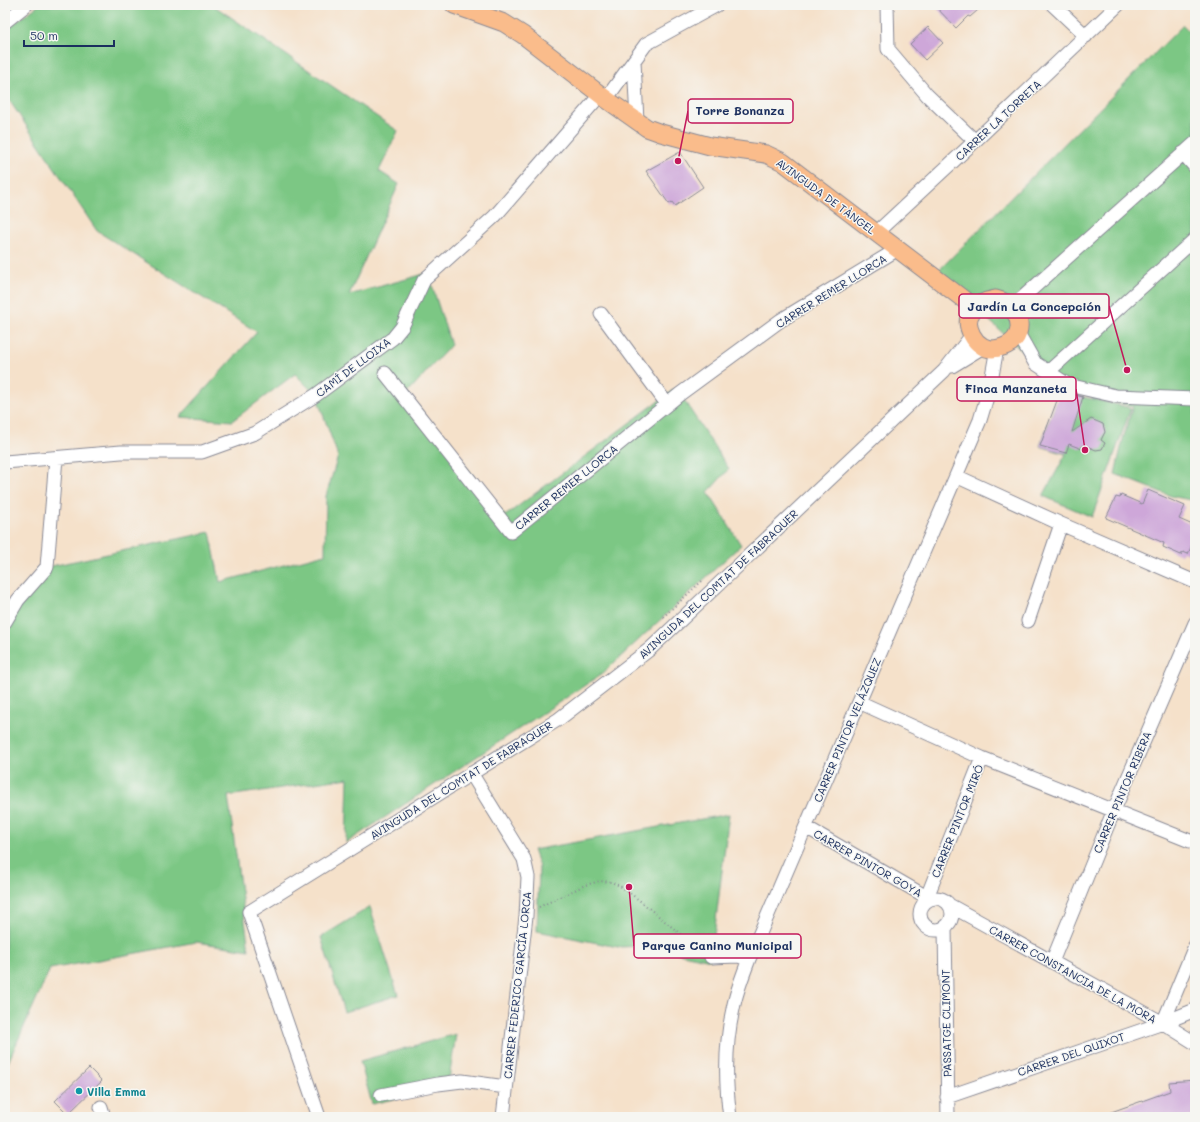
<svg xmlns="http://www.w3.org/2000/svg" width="1200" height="1122" viewBox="0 0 1200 1122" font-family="Mali,sans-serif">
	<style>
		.green { fill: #7cc784; stroke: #4c7b71 }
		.building { fill: #cea7d9 }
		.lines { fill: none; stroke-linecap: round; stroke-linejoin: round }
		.minor-casing { stroke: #888894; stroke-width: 15 }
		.major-casing { stroke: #888894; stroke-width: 19 }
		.path { stroke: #888894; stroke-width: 2; stroke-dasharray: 1 3; stroke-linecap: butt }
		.minor { stroke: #fff; stroke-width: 13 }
		.major { stroke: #fabc8b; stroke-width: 17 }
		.culture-dot { fill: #0f9aa8; stroke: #f6f6f2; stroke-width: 1.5 }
		.labels { text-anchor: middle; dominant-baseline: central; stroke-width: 3; stroke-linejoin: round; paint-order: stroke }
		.street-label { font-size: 11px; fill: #1b2f5e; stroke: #f6f6f2 }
		.culture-label { font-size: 11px; font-weight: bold; fill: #0d838f; stroke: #f6f6f2; text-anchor: start }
		.leader { fill: none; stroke: #c2185b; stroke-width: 1.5 }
		.callout-dot { fill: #c2185b; stroke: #f6f6f2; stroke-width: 1.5 }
		.callout { fill: #f6f6f2; stroke: #c2185b; stroke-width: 1.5 }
		.callout-label { font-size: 12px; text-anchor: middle; font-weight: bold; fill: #1b2f5e }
	</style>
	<rect width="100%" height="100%" fill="#f6f6f2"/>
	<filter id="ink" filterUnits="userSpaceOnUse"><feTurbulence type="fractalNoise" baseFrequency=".025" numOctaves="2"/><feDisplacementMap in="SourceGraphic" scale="8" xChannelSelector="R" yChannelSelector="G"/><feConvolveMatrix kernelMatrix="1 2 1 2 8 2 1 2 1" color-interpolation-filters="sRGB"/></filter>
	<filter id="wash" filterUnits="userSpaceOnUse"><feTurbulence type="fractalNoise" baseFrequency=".012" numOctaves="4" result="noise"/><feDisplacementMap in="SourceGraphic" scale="16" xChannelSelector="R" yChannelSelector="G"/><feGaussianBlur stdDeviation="0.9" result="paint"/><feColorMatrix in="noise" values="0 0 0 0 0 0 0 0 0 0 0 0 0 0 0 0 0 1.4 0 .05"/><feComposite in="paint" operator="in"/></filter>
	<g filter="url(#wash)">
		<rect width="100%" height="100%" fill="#f5e1ca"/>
		<path class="green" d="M39,5H213L398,131L379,171L399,184L349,295L428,273L451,345L407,393L505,516L676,388L729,469L708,492L741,545L602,674L346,843L348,778L228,796L249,950L196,942L50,969L5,1069V622L47,567L210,532L220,582L325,554L326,496L338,456L316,395L295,374L232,421L180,417L257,332L97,231L5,94V30Z
			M1183,25L1195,37V501L1171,496L1115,474L1123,439L1133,406L1094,398L1055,381L1048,372L1035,363L937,272Z
			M1062,388L1083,397L1131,408L1092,517L1043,496L1066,454L1040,446Z
			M729,814L711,960L645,946L618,947L537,931L539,867L533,850Z
			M370,907L398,995L344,1012L321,937Z
			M456,1034L448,1086L372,1104L360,1061Z"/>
		<g id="blocks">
			<path class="building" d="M934,5H980L976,8L978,10L970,17L968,16L956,28Z
				M928,27L943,43L925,60L910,44Z
				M680,152L703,187L675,206L672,202L669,204L646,171Z
				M1061,390L1066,393L1083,397L1072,432L1091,419L1103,424L1105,432L1101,440L1105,443L1102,449L1096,450L1084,445L1082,449L1069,444L1066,453L1040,446Z
				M1148,490L1185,506L1179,519L1195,526V538L1188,554L1183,552L1181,555L1163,547L1164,543L1106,518L1116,497L1120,498L1121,495L1142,504Z
				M89,1068L102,1081L68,1114L55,1101Z
				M1195,1080V1117H1100V1116L1170,1091L1169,1082Z"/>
		</g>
	</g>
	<g filter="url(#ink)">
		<use href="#blocks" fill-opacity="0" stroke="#888894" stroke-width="1"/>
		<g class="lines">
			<defs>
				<path id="minor" d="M887,5L888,49L927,95L975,141
					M1053,5L1086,36
					M5,22L26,5
					M634,61L637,121
					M606,99L646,44L717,5
					M1183,153L1195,167
					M876,233L975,141L1118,5
					M1012,307L1195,143
					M601,314L667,404
					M1018,333L1035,363L1068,385L1116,396L1195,399
					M952,366L983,347
					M1048,372L1195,239
					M385,373L511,532L680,394L781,320L898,249
					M5,462L121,452H202L255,433L316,395L393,338L402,327L424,280L495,216L601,94
					M956,476L1061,524L1195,582
					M1028,621L1061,524
					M5,622L18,600L47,567L56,458
					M859,702L982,758L1195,843
					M471,773L524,859L528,877L526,916L503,1117
					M806,827L930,899
					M927,897L982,758
					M920 914a16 16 0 1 1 32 0a16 16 0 1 1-32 0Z
					M951,906L1163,1023L1195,1043
					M945,928L948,1117
					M711,957L738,956L749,959
					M1052,962L1114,810L1195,623
					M1163,1023L1195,946
					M381,1095L438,1084L462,1081L506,1087
					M947,1097L1163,1023L1195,1010
					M101,1107L104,1117
					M319,1117L249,912L559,719L650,649L944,371L972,335
					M730,1117C725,1081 725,1045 733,1009C736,992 743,975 749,959L980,420L990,387L997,348"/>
				<path id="major" d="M454,5L504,23L523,35L606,99L647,128L661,133L710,146L766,154L783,162L975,308
					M996,299C1010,302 1023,317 1018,333C1014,346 993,353 982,346C977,343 974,339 972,335C961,315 977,302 996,299Z"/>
			</defs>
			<use href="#minor" class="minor-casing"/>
			<use href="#major" class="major-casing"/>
			<path class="path" d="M663,617L703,580
				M539,907L585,885L600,881L611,882L620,886L639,900L701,951"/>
			<use href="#minor" class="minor"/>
			<use href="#major" class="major"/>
		</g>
	</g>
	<circle class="culture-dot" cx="79" cy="1091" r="4"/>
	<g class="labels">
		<g class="street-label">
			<text transform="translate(998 120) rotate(-43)">CARRER LA TORRETA</text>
			<text transform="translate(826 196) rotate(36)">AVINGUDA DE TÀNGEL</text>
			<text transform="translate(831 291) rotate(-32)">CARRER REMER LLORCA</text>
			<text transform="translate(353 367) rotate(-37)">CAMÍ DE LLOIXA</text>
			<text transform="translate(566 487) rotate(-39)">CARRER REMER LLORCA</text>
			<text transform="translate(718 584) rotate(-43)">AVINGUDA DEL COMTAT DE FABRAQUER</text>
			<text transform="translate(847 730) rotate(-67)">CARRER PINTOR VELÁZQUEZ</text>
			<text transform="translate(461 780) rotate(-32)">AVINGUDA DEL COMTAT DE FABRAQUER</text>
			<text transform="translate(1122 792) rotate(-67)">CARRER PINTOR RIBERA</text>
			<text transform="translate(957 821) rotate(-68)">CARRER PINTOR MIRÓ</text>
			<text transform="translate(868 863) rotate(30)">CARRER PINTOR GOYA</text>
			<text transform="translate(1073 974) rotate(29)">CARRER CONSTANCIA DE LA MORA</text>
			<text transform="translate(517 985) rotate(-84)">CARRER FEDERICO GARCÍA LORCA</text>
			<text transform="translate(946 1023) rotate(-91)">PASSATGE CLIMONT</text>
			<text transform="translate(1071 1054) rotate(-19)">CARRER DEL QUIXOT</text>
		</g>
		<g class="culture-label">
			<text x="87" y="1091">Villa Emma</text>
		</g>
	</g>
	<path class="leader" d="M678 161L688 111M1127 370L1109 306M1085 450L1076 389M629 887L634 946"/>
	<g class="callout-dot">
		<circle cx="678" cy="161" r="4"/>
		<circle cx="1127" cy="370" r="4"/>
		<circle cx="1085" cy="450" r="4"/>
		<circle cx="629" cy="887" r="4"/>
	</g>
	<g class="callout">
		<rect x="688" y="99" width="105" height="24" rx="4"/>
		<rect x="959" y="294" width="150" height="24" rx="4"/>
		<rect x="957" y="377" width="119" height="24" rx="4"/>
		<rect x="634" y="934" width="167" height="24" rx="4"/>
	</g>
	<g class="callout-label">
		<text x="740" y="115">Torre Bonanza</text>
		<text x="1034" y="311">Jardín La Concepción</text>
		<text x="1016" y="393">Finca Manzaneta</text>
		<text x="717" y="950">Parque Canino Municipal</text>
	</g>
	<rect width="1200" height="1122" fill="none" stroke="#f6f6f2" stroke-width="20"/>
	<path d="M24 40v6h90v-6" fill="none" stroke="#1b2f5e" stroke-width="2"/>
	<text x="30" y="40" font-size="12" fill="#1b2f5e" stroke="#f6f6f2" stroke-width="3" paint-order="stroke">50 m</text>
</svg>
